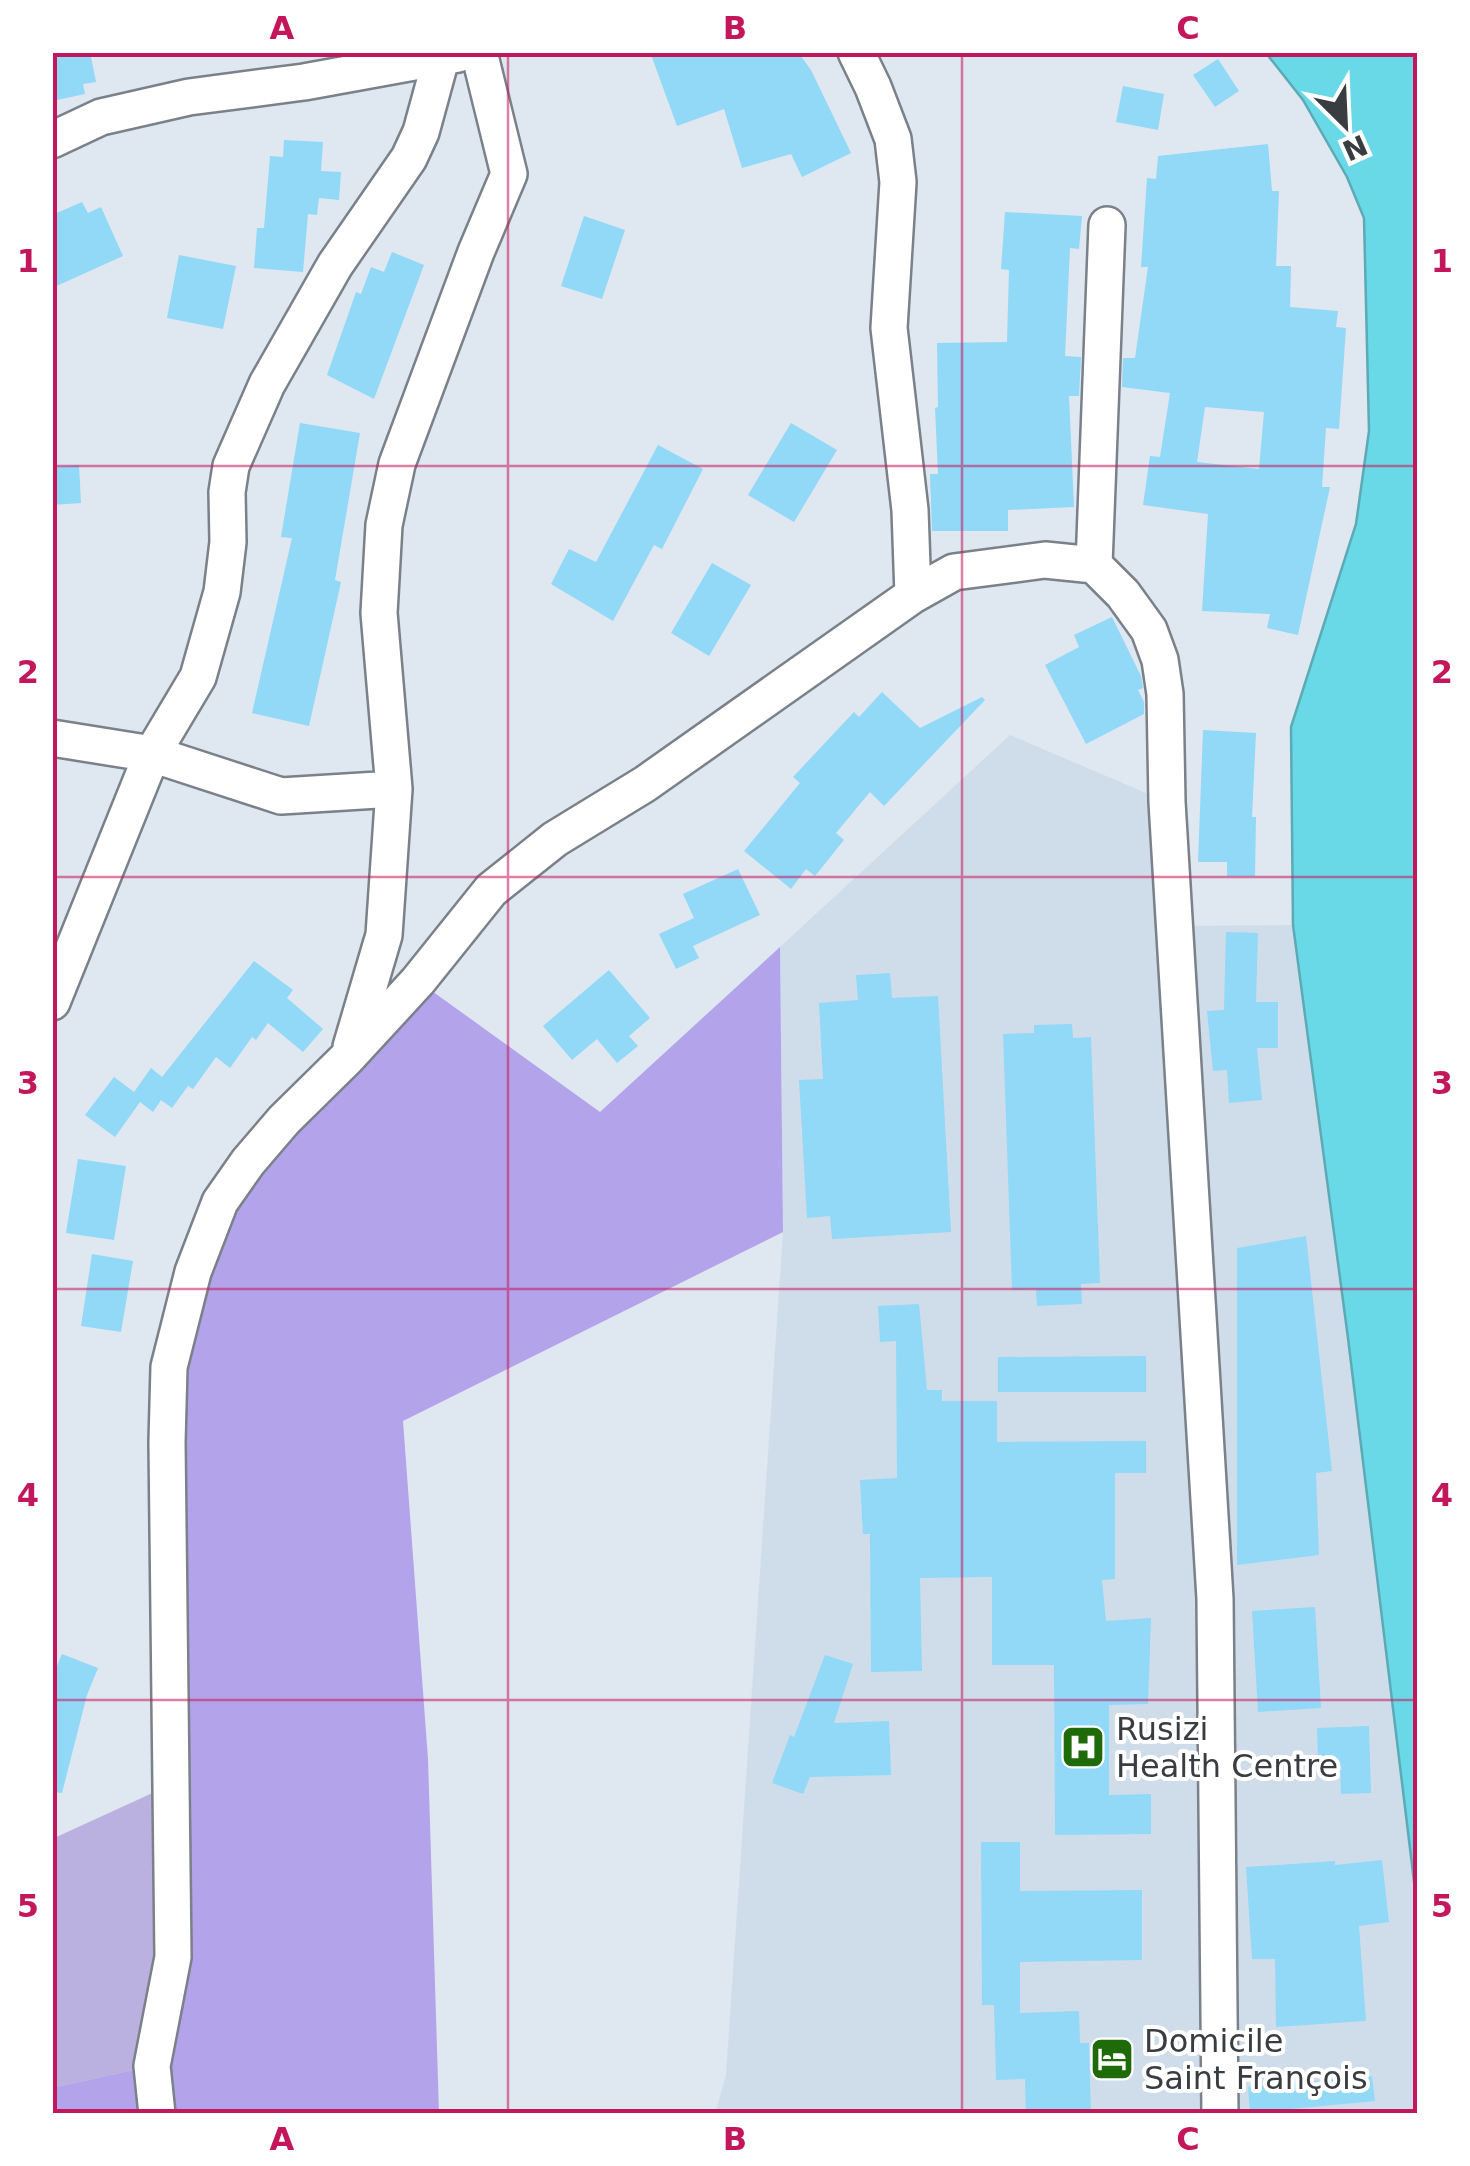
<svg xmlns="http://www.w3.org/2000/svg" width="1470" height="2166" viewBox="0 0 1470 2166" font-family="'DejaVu Sans',sans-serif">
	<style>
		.built { fill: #cfddeb }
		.green { fill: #bab1e0 }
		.forest { fill: #b2a3eb }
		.water { fill: #6ad9e7; stroke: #5baab5; stroke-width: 2.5 }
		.building { fill: #92d8f7; fill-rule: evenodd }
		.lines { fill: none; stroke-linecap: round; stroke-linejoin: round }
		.street-casing { stroke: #7a8189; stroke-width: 40 }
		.street { stroke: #fff; stroke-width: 35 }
		.grid { fill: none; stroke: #c2185b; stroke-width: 2.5; stroke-opacity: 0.55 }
		.labels { text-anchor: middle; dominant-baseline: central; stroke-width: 8; stroke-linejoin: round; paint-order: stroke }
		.poi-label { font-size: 32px; fill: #393c40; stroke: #fff; text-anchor: start }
		.neatline { fill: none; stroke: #c2185b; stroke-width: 4 }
		.grid-label { font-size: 32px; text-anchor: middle; font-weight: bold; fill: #c2185b }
	</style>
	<rect width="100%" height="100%" fill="#dfe7f0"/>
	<path class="built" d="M1010,735L1167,802L1174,926L1293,925L1348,1338L1417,1906V2113L715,2114L726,2075L783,1232L780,947Z"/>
	<path class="green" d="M170,1785L152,2066L53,2088L52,1839Z"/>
	<path class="forest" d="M780,947L783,1232L403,1421L428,1759L439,2113H53L52,2088L152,2066L173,1957L167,1442L220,1202L418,981L600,1112Z"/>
	<path class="water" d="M1266,53H1417V1906L1348,1338L1293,925L1291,727L1356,524L1369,431L1364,218L1347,177L1303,100Z"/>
	<path class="building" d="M52,52H90L96,82L83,84L85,94L52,101Z
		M650,52H798L811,70L851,153L802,177L791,154L742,168L724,109L677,126Z
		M1218,59L1239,91L1215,107L1193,75Z
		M1123,86L1164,94L1158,130L1116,122Z
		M284,140L323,142L321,171L341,172L339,200L319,198L317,215L308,214L303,272L254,268L257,228H264L270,156L283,157Z
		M1268,144L1272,191H1279L1276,266H1291L1290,307L1338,311L1336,327L1346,328L1339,429L1326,428L1322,487H1330L1298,635L1267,628L1270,614L1202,611L1208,514L1143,505L1150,456L1160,457L1170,393L1122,387L1123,358H1135L1148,267H1141L1147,178L1156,179L1158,156ZM1205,407L1264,412L1259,469L1197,462Z
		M82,202L88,213L101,207L123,256L52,288V215Z
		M1005,212L1082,216L1079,249L1070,248L1065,356L1081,357L1079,396H1069L1074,507L1008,510V531H932L930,474H938L935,408L938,407L937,343L1007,342L1009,270L1001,269Z
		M584,216L625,230L602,299L561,286Z
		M392,252L424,265L374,399L327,375L356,292L361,294L371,267L384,272Z
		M179,255L236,266L223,329L167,318Z
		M300,423L360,433L335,580L341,582L309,726L252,713L292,538L281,537Z
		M791,423L837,450L794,522L748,495Z
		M658,445L703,469L662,549L654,545L613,621L551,584L569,549L596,562Z
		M79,465L81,503L52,505V467Z
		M712,563L751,585L709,656L671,633Z
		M1112,617L1141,676L1143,688L1138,690L1144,702V714L1086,744L1045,665L1079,647L1074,635Z
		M882,692L920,728L982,697L985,700L884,806L870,792L836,833L844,840L815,876L806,869L791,889L744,851L800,783L793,777L854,712L859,717Z
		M1203,730L1256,733L1252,817H1256L1255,876H1227V862H1198Z
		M738,869L760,915L693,946L699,958L676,969L659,934L694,918L683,894Z
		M1226,932L1258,933L1256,1002H1278V1048H1257L1262,1100L1229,1103L1227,1070L1213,1071L1207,1011L1224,1010Z
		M254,961L293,990L287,998L323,1029L303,1052L268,1023L256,1040L252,1037L230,1068L216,1057L193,1089L188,1086L172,1108L161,1100L153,1112L140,1102L115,1137L85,1115L114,1077L134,1092L151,1068L162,1077Z
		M609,970L650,1018L629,1036L638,1046L617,1063L597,1039L572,1060L543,1026Z
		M890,973L892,998L938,996L951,1232L832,1239L830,1216L807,1218L799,1080L823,1079L819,1003L858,1000L856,975Z
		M1072,1024L1073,1038L1091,1037L1100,1283L1081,1284L1082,1304L1037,1306L1036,1289L1012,1290L1003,1034L1034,1033V1025Z
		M78,1159L126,1166L114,1240L66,1233Z
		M1306,1236L1332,1471L1316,1473L1319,1555L1237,1565V1248Z
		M92,1254L133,1261L121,1332L81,1326Z
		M919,1304L927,1390H942V1401H997V1442L1146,1441V1473H1115V1579L1102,1580L1106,1621L1151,1618L1148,1704L1109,1705V1795L1151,1794V1834L1055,1835L1054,1665H992V1577L920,1578L922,1671L871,1672L870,1534H863L860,1480L897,1478L896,1341L880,1342L878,1306Z
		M1146,1356V1392H998V1357Z
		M1315,1607L1321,1708L1258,1712L1252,1611Z
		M62,1654L98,1668L87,1695L62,1793L52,1792V1678Z
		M825,1655L853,1664L834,1723L889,1721L891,1775L810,1777L803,1794L772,1783L790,1735L794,1737Z
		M1369,1726L1371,1793L1341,1794L1340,1763L1318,1764L1317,1728Z
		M981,1842H1020V1891L1142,1890V1960L1020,1962V2013L1079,2011L1080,2043H1089L1091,2114H1026L1025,2079L996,2080L994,2005H982Z
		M1382,1860L1389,1922L1359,1926L1366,2021L1276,2027L1275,1959H1252L1246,1867L1335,1861V1865Z
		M1372,2076L1375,2101L1250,2113L1248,2087Z"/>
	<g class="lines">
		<defs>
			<path id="street" d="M856,52L873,87L893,139L898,182L889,328L910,510L913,595
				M52,140L101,117L189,97L304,82L458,54
				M1094,565L1107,225
				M52,738L152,754L281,796L394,789
				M52,1002L152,754L198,677L222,592L228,542L227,492L231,466L267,384L335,265L409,158L421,132L442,55
				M351,1047L384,935L394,789L379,613L384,525L397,464L476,252L509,174L479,52
				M157,2114L152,2066L173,1957L167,1442L169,1367L193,1272L220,1202L248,1162L284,1120L348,1057L418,981L491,890L555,839L645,784L913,595L954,572L1045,560L1094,565L1123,594L1149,630L1160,660L1165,694L1167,802L1215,1599L1220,2114"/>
		</defs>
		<use href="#street" class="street-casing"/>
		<use href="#street" class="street"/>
	</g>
	<path class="grid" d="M508,52V2114M962,52V2114M52,466H1418M52,877H1418M52,1289H1418M52,1700H1418"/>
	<defs>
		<symbol id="hospital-square" viewBox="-11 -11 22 22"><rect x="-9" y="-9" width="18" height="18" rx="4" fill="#1f6b0a" stroke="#fff"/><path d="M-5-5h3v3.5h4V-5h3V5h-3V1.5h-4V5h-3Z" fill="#fff"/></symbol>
		<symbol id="hotel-square" viewBox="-11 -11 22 22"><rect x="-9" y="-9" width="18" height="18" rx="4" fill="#1f6b0a" stroke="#fff"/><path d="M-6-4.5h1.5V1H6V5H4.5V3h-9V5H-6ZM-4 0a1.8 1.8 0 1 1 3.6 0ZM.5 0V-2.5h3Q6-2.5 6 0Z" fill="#fff"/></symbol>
	</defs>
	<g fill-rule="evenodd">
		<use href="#hospital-square" x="1058" y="1722" width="50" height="50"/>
		<use href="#hotel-square" x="1087" y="2034" width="50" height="50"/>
	</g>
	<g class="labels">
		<g class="poi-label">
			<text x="1116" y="1729">Rusizi<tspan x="1116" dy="37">Health Centre</tspan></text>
			<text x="1144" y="2041">Domicile<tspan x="1144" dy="37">Saint François</tspan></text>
		</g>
	</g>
	<rect width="1470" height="2166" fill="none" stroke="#ffffff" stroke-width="110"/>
	<g transform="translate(1345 125) rotate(156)" stroke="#ffffff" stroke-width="8" paint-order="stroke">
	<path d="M0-8L18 38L0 25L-18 38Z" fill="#393c40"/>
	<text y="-15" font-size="28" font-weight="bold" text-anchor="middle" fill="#393c40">N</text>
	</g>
	<rect x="55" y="55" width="1360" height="2056" class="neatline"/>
	<g class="grid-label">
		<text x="282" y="39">A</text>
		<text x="735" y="39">B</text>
		<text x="1188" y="39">C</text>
		<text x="28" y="272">1</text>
		<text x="1442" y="272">1</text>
		<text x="28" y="683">2</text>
		<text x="1442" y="683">2</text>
		<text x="28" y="1094">3</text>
		<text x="1442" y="1094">3</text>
		<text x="28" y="1506">4</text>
		<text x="1442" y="1506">4</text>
		<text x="28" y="1917">5</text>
		<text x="1442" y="1917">5</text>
		<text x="282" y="2150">A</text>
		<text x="735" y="2150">B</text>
		<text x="1188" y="2150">C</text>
	</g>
</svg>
